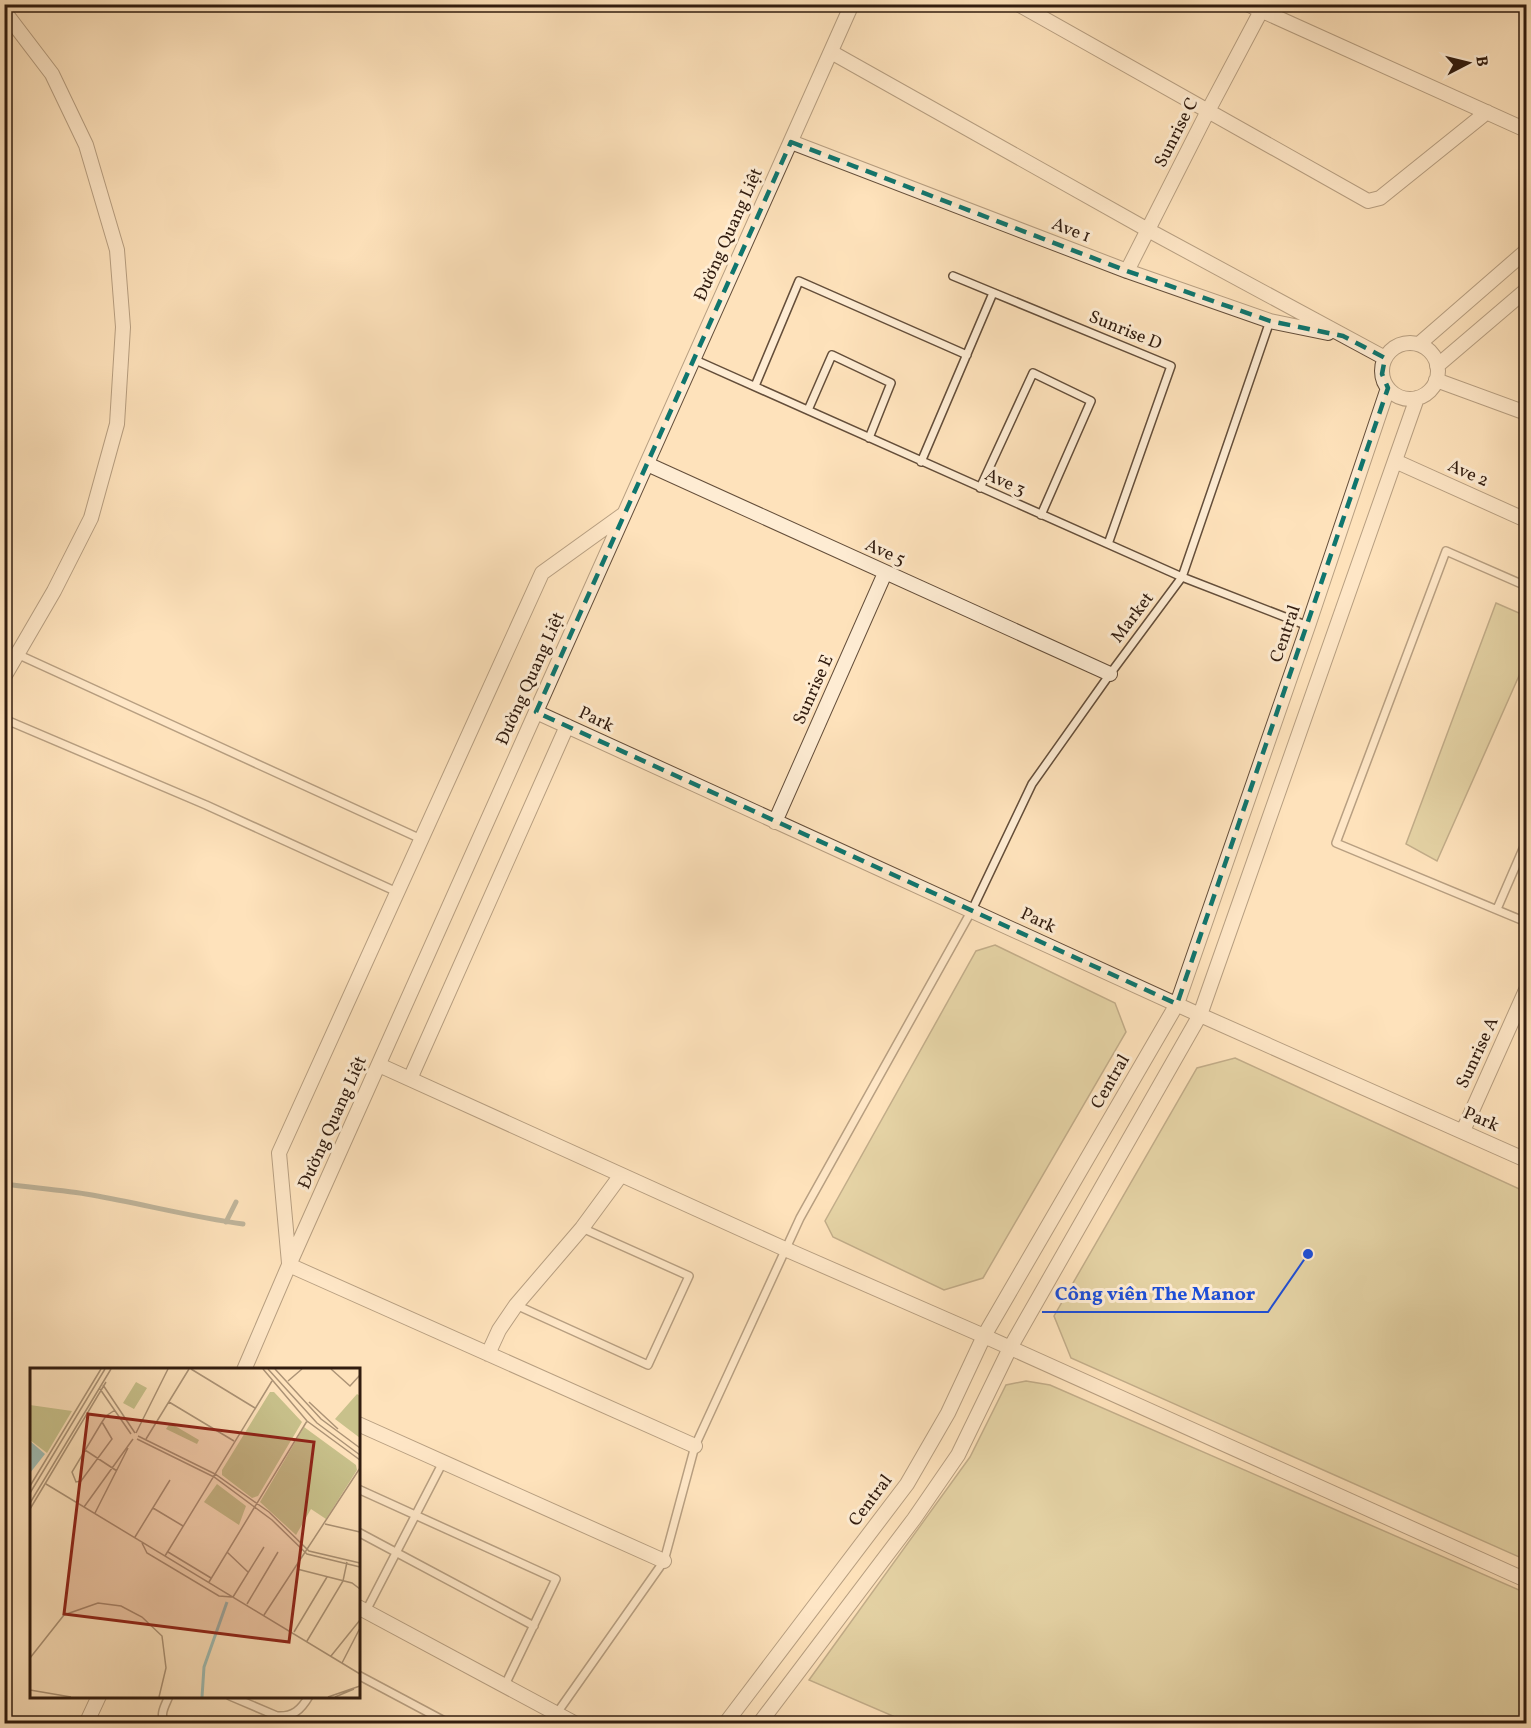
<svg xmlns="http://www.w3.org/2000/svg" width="1531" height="1728" viewBox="0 0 1531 1728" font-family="Vollkorn,serif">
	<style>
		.green { fill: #c8c18b; stroke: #7c6e4d; stroke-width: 1.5 }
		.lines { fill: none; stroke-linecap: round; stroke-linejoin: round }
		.stream { stroke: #747d72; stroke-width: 5 }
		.service-casing { stroke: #644e3a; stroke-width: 10 }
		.minor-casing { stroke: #644e3a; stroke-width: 16 }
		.service { stroke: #feecd3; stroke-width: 7 }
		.minor { stroke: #feecd3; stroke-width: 14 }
		.marked { fill: none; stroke: #0f766e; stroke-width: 4.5; stroke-dasharray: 12 8; stroke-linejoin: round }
		.labels { text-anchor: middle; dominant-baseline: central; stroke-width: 6; stroke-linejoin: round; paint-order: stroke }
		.street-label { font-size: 18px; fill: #311c0f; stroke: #feecd3 }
		.inset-river { fill: none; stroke: #a0bdb4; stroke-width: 3 }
		.inset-road { fill: none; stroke: #ac9376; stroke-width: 1.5 }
		.view { fill: #8f2418; fill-opacity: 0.15; stroke: #8f2418; stroke-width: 3 }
		.inset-edge { fill: none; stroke: #311c0f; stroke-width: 3 }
		.leader { fill: none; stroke: #1d4ed8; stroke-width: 2 }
		.callout-dot { fill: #1d4ed8; stroke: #feecd3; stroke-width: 2 }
		.callout-label { font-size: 20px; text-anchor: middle; font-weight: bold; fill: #1d4ed8; stroke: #feecd3; stroke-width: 6; stroke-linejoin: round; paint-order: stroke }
	</style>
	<rect width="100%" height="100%" fill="#fee2bb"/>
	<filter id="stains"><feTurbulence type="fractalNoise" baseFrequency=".00333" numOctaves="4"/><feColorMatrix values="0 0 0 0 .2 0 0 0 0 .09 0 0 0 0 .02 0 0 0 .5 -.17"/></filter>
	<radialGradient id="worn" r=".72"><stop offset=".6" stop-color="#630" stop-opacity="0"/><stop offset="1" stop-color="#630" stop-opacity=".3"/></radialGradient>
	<path class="green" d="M1496,603L1526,616V660L1437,861L1406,844Z
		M995,945L1115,1003L1126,1032L983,1278L944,1290L833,1237L825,1221L976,951Z
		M1235,1058L1526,1192V1560L1071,1358L1054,1316L1197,1068Z
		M1026,1381L1050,1385L1526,1593V1723H909L809,1680L970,1457L1006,1385Z"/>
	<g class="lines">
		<path class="stream" d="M4,1184C34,1188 63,1190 92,1195C143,1204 192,1217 243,1224
			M226,1222L236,1202"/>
		<defs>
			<path id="service" d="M953,276L1171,366L1108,544
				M693,359L1182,577L1308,626
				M755,386L799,281L967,355
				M808,410L832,355L891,383L869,438
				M921,462L993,293
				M980,488L1033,373L1091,401L1041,515
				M1526,586L1446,551L1336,843L1526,922
				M17,654L421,839
				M4,719L206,805L397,892
				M1497,909L1526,842
				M516,1305L648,1365L689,1276L582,1228
				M358,1489L556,1579L505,1685
				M358,1532L534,1626
				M366,1611L443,1462
				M358,1675L450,1724
				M230,1696L277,1716C293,1717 301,1710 309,1696
				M557,1713L664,1561L695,1446L800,1218L972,910L1032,784L1110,674L1182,577L1270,321
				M165,1724C159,1714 165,1706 169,1696"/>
			<path id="minor" d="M1018,4L1368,201L1380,198L1487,112
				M1247,4L1526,130
				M4,11L52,74L86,145L117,250L123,327L117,424L91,518L54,591L4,677
				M831,52L1148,230L1385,358
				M791,142L1127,271L1270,321L1328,333
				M1127,271L1208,111L1261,11
				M1382 371a28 28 0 1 1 56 0a28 28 0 1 1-56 0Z
				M1419,344L1526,251
				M1437,366L1526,290
				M1436,380L1526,413
				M1395,461L1526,520
				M647,464L1110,674
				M536,712L1200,1015L1526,1160
				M775,822L885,573
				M379,1065L785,1249L984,1336L1526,1580
				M410,1079L567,726
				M1463,1131L1526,990
				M289,1263L279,1153L542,573L624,514
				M289,1265L695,1446
				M488,1354L499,1330L516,1305L582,1228L621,1175
				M244,1370L289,1265L852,4
				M358,1424L664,1561
				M358,1607L576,1724
				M86,1724L99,1696
				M725,1724L907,1484L948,1413L984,1336L1177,1004L1308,626L1388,388
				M759,1724L914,1519L958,1455L1010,1348L1200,1015L1417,398"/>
		</defs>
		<use href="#service" class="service-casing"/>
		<use href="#minor" class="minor-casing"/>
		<use href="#service" class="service"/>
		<use href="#minor" class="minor"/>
	</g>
	<path d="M0 0H1531V1728H0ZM791,142L1127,271L1270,321L1343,336L1385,358L1382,374L1388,388L1177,1004L536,712Z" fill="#fee2bb" fill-opacity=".55" fill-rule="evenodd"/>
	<path class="marked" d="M791,142L1127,271L1270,321L1343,336L1385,358L1382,374L1388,388L1177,1004L536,712Z"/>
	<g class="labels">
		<g class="street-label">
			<text transform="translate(1177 133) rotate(-63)">Sunrise C</text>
			<text transform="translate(1071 231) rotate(21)">Ave 1</text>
			<text transform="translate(729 235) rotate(-66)">Đường Quang Liệt</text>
			<text transform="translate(1125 331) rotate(22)">Sunrise D</text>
			<text transform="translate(1468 474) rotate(24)">Ave 2</text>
			<text transform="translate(1005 483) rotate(24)">Ave 3</text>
			<text transform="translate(885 553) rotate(24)">Ave 5</text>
			<text transform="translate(1133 618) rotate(-53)">Market</text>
			<text transform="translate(1286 634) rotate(-71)">Central</text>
			<text transform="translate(531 679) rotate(-66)">Đường Quang Liệt</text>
			<text transform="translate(814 690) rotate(-66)">Sunrise E</text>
			<text transform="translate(596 720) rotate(25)">Park</text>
			<text transform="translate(1038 921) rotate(25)">Park</text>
			<text transform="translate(1478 1053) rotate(-65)">Sunrise A</text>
			<text transform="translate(1111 1082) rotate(-60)">Central</text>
			<text transform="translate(1481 1120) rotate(24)">Park</text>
			<text transform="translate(333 1123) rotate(-66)">Đường Quang Liệt</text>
			<text transform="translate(871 1501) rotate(-53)">Central</text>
		</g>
	</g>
	<g transform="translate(30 1368)">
		<rect width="330" height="330" fill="#fee2bb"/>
		<path d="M106,14L117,20L104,41L93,35ZM240,24H244L272,54L228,128L222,130L192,107V102ZM327,26L330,28V70L305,51ZM0,37L42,43L17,85L0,72ZM140,55L169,72L167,76L136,61ZM274,59L326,97L327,102L296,151L281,141L266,167L230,134ZM187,116L216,138L209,157L174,134Z" fill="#c8c18b"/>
		<path d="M0,73L15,86L0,105Z" fill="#a0bdb4"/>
		<path class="inset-river" d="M172,329L174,299L197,234"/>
		<path class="inset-road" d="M161,1L225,40M233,1L277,53L330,92M238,1L287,55L330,87M245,1L291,51L330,80M301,1L320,18L330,7M258,13L272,1M73,17L105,65M70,21L101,66M139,34L204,73M279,34L308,61M72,54L82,71L51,113L46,114L42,104L72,54L76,48L85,42M106,65L138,1M108,68L185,106L239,144L279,183L330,195M107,71L184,109L242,152L277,186L330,199M116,71L159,1M55,82L87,103M16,116L330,306M0,118L71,1M0,125L75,1M0,135L81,1M54,139L103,71M123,140L153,158M0,141L76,14M65,145L98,80M295,156L330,164M105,169L140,112M112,175L117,185L189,228L202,229M138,184L181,210M197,184L218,204M135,188L242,13M267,201L322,215L330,221M179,214L277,53M203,229L234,179M217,236L248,184M234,247L330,100M264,264L297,209M277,273L313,213L317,194M301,288L330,252M0,290L34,247L68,235L91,238L112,249L132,268L136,300L129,329M312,295L330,260M0,322L41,329M298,329L330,318M305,329L324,321"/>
		<path class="view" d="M58,46L284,74L259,274L34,246Z"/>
		<rect width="330" height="330" class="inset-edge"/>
	</g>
	<path class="leader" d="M1308 1254L1268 1312H1042"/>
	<circle class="callout-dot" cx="1308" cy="1254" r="6"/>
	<g class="callout-label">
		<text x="1155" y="1300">Công viên The Manor</text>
	</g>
	<rect width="1531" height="1728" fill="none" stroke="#fee2bb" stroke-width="24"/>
	<rect x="6" y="6" width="1519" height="1716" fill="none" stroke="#311c0f" stroke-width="3"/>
	<rect x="12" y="12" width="1507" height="1704" fill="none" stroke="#311c0f" stroke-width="1.5"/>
	<g transform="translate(1468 63) rotate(83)" stroke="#feecd3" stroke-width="4.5" paint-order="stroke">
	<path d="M0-4.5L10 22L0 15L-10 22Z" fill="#311c0f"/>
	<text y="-9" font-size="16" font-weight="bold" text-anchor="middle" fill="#311c0f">B</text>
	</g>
	<rect width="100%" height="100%" filter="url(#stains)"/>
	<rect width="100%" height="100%" fill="url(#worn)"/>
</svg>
